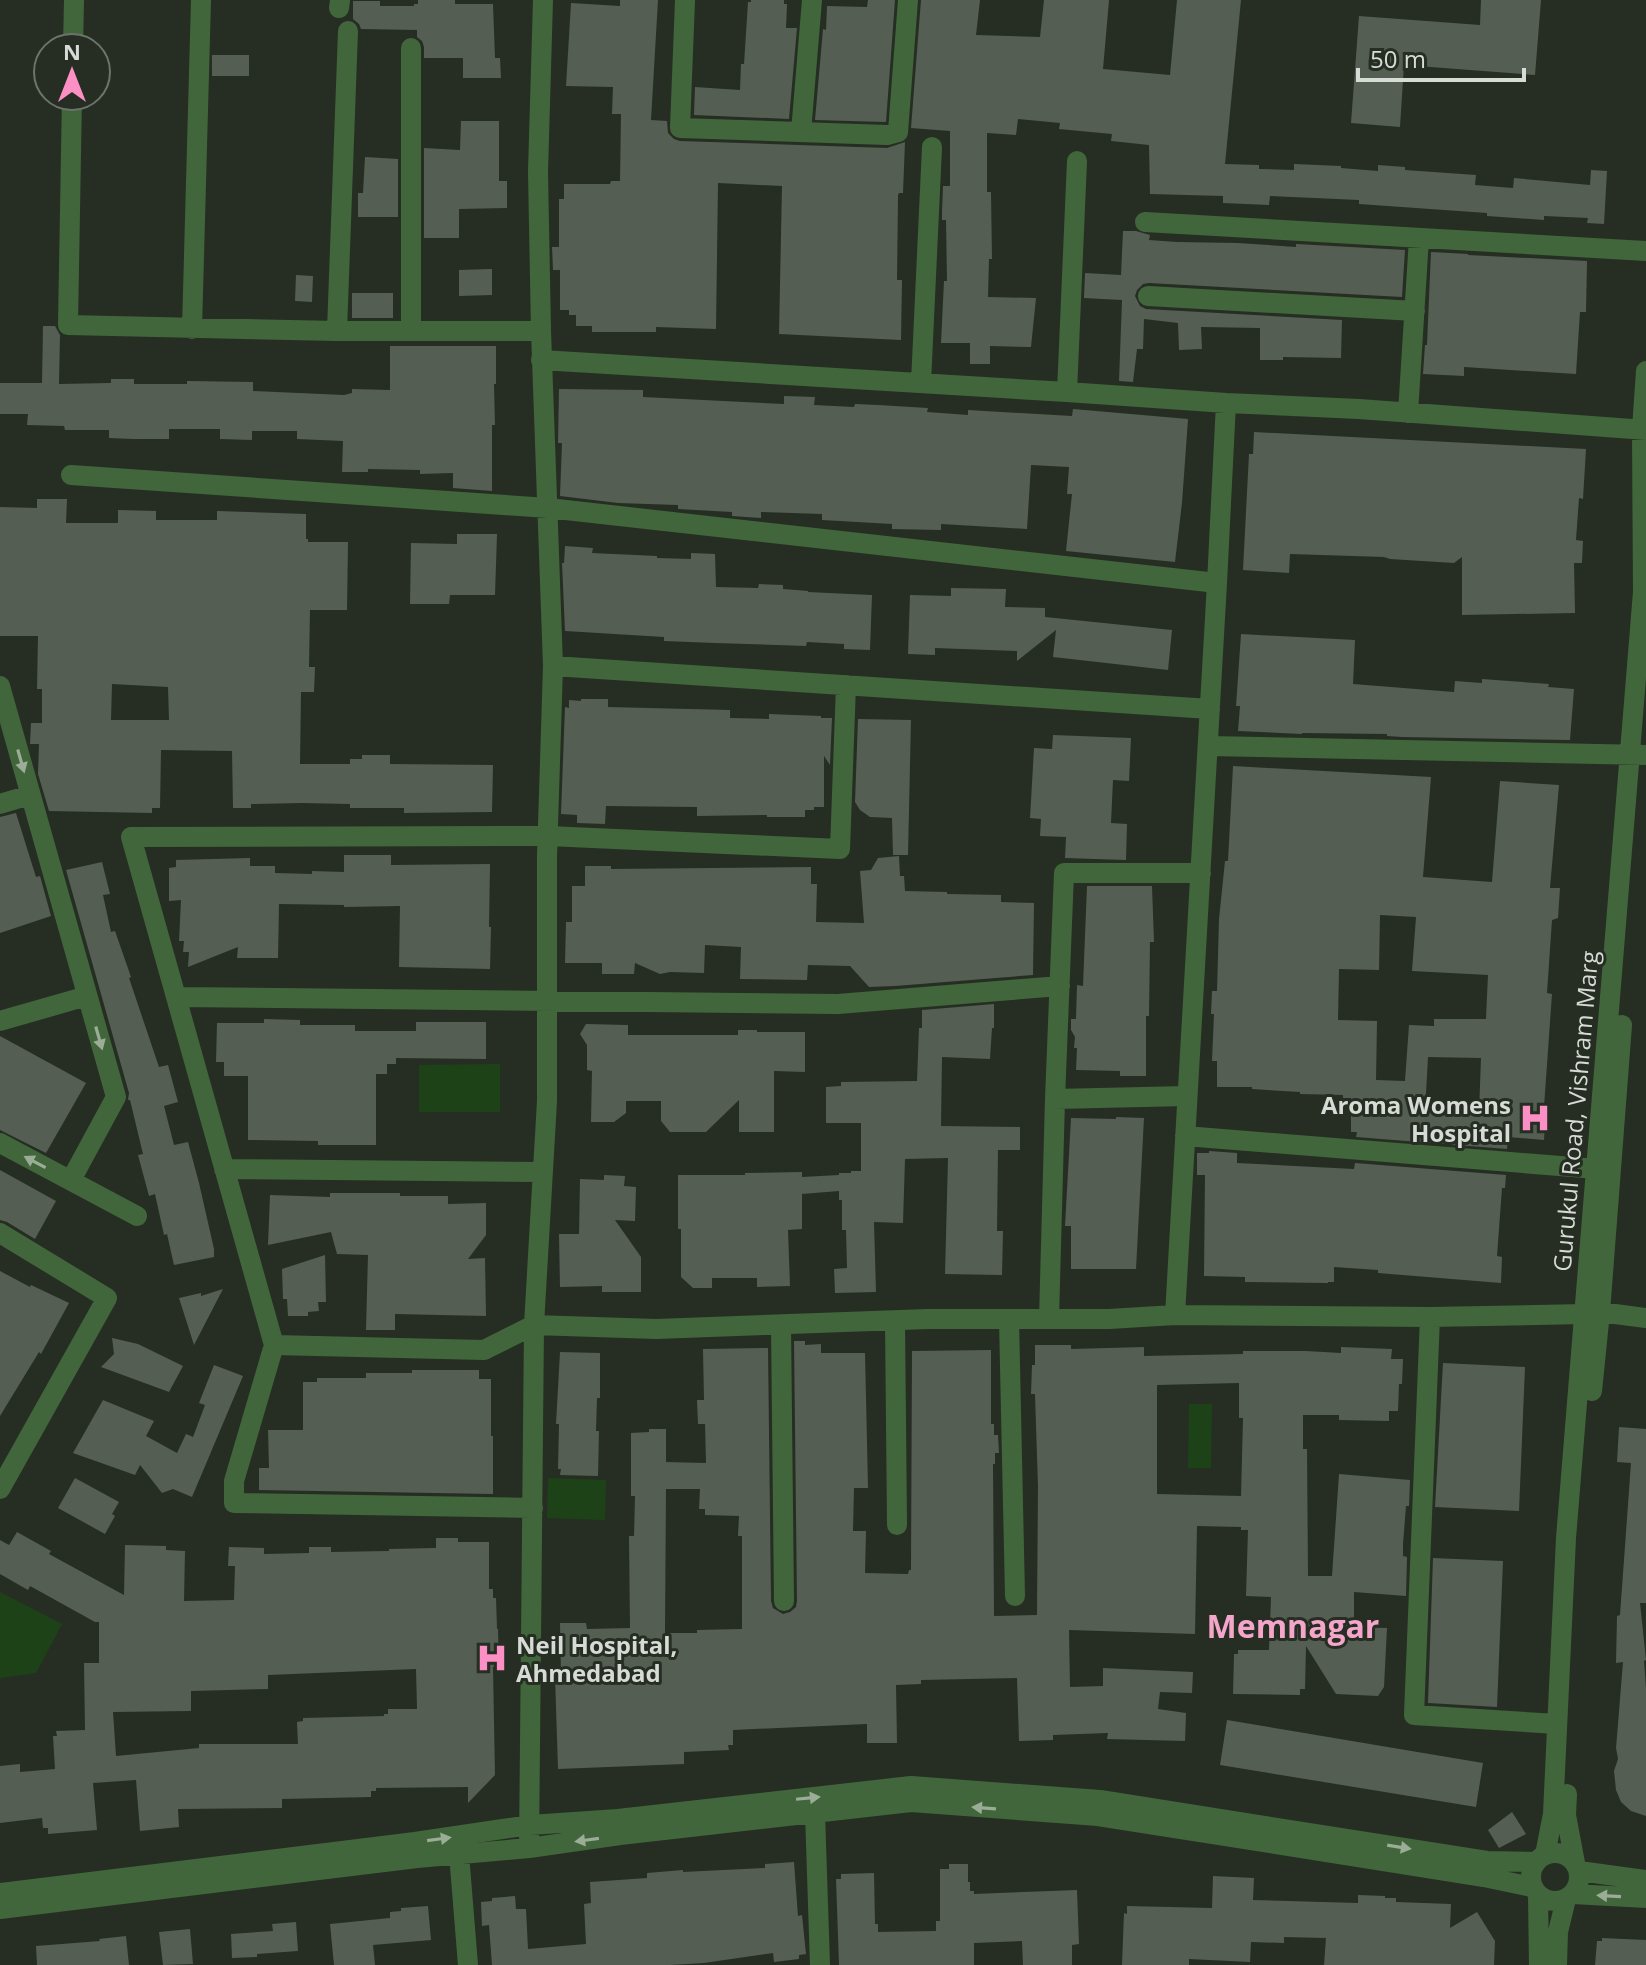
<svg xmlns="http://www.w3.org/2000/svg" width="1646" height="1965" viewBox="0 0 1646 1965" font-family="'Open Sans',sans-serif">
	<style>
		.green { fill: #1e4218 }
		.building { fill: #555e53; fill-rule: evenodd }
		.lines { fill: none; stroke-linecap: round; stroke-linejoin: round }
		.minor { stroke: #42663b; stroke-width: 20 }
		.oneway { fill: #9bac97 }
		.labels { text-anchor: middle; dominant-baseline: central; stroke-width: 6; stroke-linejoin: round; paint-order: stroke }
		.poi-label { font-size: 24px; font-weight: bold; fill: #d6dbd5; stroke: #262e24; text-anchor: end }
		.street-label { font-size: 24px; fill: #d6dbd5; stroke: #262e24 }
		.district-label { font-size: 32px; font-weight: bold; fill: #f3a6c9; stroke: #262e24 }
	</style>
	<rect width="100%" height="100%" fill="#262e24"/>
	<path class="green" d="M500,1064V1112H419V1065Z
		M1189,1404H1212L1211,1468H1188Z
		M548,1478L606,1480L605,1520L547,1518Z
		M0,1592L62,1624L36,1673L0,1678Z"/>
	<path class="building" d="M418,0H455V4H493L495,58H500L501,78H463V58H424V47L422,41L417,37V30L361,29L359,24L353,19V1H380V6H414V4H418Z
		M620,0H658L651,120L667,121L668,133L674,139L680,141L887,148L905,142L903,193H899L898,195L897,280H902L901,340L779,334L782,186L718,183L716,329L656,327V332H592V326H576V315H569V310H560V270H553L552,247H559V199H564V184H610L611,181H620L621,114H612L613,87L566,86L571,3L620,6Z
		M751,0H784V4H787L786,28H797L789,119L694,115L695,87L740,90L741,64H744L748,2H751Z
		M868,0H895L886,122L815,120L823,29L826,30L827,6L867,7Z
		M921,0H980L976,35L1040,37L1044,0H1109L1103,69L1170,75L1177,0H1241L1225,164L1259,165V169L1294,170V164L1341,166V168L1378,171V165L1405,167V170L1476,175L1475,185L1513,188L1514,178L1590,185L1591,170L1607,171L1604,224L1587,223L1588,218L1544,216V220L1487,216V213L1359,204V200L1270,196L1269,205L1223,203V196L1150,194L1149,145L1111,141L1112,134L1059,129L1060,123L1018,119L1016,135L987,133V192H991L992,259H989L988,297L1036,298L1031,347L990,346V364H970V343H941L944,281H947L946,220H942V212L943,186H950V131L911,128Z
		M1481,0H1541L1535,75L1404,65L1400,127L1351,123L1359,16L1480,25Z
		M212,55H249V76H212Z
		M461,121H499V181H507V208L459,209V238H424V148L460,150Z
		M365,157L398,159V217H358V193H363Z
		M1123,231H1136L1150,235L1149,240L1177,242L1238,243L1296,247V244L1405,250L1402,297L1149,283L1143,284L1137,290L1135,296L1140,306L1146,309L1342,320L1341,358L1283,357V360H1260V328L1201,327L1202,349L1179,350L1178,323L1144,319L1143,349H1137L1133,382L1119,381L1122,300L1084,298L1085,273L1121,275Z
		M1431,252L1468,254V255L1587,261L1586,312H1580L1576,374L1464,367V376L1423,374L1425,345H1427Z
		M492,269V295L459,296V270Z
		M296,275L313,276L312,302L295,301Z
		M352,293H393V318H352Z
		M43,326H55L60,335L59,384L111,383V379H134V384H187V381L253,382V391L344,395L352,393V389L390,390V346H496V384H494L495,425H492V491L453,488V473L420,474V470L368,469V472H342L343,441L297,439V431H252V440L220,439V429H169V439H133L109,438V430H65L64,426L27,425L28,414H0V383H42Z
		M559,389L643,390V397L784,404V396L815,397L814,405L854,407L855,404L878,405L928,408L927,412L968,415V410L1072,416L1073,409L1188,419L1182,503L1175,562L1066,551L1072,494H1067L1069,467L1031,465L1027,529L941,524V530L892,529V524L822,520V514L761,512V518L746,517L732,516V512L678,509V505L618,503L560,496L562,443H558Z
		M1254,432L1586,449L1583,499L1579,498L1576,540L1583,541L1582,563H1574L1575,613L1462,615V557L1454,563L1390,559L1384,557L1290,554L1289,573L1243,570L1249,454H1253Z
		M37,499H67L66,523H118V510L156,511V520H217V511L306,514V539H308V542H348L347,610H310L309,667H315L314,692H301L300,764H350V759H362V755H390V764L493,765L492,812L404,813V808H350V804L302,803L251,804V808H233L232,751L161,750L160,808H152V813L49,811L38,774L39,744H30L31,723H42V689H37L38,636H0V507L37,508ZM112,684L168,687L169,720H111Z
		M457,534H497L495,595H450L449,604H410L411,543L457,544Z
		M565,546L593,548L592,553L657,556V558L691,559V553L715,554L716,587L758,588L759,584L783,585V589L808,591V592L872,595L870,650L844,649V644L807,642L806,646L715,643L664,641V637L565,631L562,563H564Z
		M951,588L1006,589L1005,607L1045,608V617L1172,630L1168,670L1053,657L1056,630L1017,661V651L935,648V655L908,654L910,595L951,596Z
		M1241,634L1355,640L1353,684L1454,692L1455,681L1482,683V679L1549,684L1548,687L1574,689L1570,740L1402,737L1387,736V734L1302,733V734L1238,731L1240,706H1236Z
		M581,699H608V707L730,710V718L769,719V714L821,716V718H832L830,765L824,756V807H814V810H805V817H767V815L697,816V807L606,806L605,824L577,823V815L561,814L565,707L569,708V700L581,701Z
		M858,719L911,720L908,855H893L892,818L870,817L860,810L855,802Z
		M1053,735L1131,738L1129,781L1113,780L1111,823L1127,824L1126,860L1065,858L1066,837L1040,836L1041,819L1030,818L1034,748L1052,749Z
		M1233,766L1431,777L1423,877L1492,882L1500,781L1559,785L1550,888H1560L1558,918L1552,920L1547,993L1552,994L1544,1107L1546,1108L1544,1140L1508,1137L1507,1149L1356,1137L1357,1132H1351V1098H1343V1095L1300,1094V1092L1252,1089V1087H1217V1061H1212L1214,1014H1211L1212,991H1217L1219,919L1225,861H1228ZM1380,915L1416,917L1412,971L1488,975L1486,1019H1434V1026L1409,1025L1405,1081L1376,1080L1377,1021L1338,1020L1339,969L1379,970ZM1428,1057L1481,1058L1479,1112L1425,1111Z
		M16,813L36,877L40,876L51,916L0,933V817Z
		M344,855H391V865L490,864L489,927H491L490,969L399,967L400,906L344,907V905L279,904L278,958H237L238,947L188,967L189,952H183L184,941H179L181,900L169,901V868L176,867V860L250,858V866H275V873L312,874V871L344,872Z
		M899,856L900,876H904L905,891L947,892V894L1001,895V902L1034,903L1033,975L895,986L869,987L850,966L808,965L807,980L740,979L741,947L705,945L704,973L670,972L660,974L635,963L634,974H602V963H565L566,922H572V886H585V866H611V869L811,867V884H817L816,922L864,923L860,871L871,870L878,858Z
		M102,862L110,894L103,895L111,932L115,931L131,977L129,978L159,1067L168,1065L178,1102L164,1106L174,1145L188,1142L199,1183L214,1249V1257L174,1265L167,1234L164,1235L155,1194L149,1196L138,1155L143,1154L130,1100H128L129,1093L66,870Z
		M1087,886H1152L1154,942H1150L1149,1016H1146V1076H1120V1071L1076,1070L1077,1048H1074L1075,1037L1071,1030V1019H1076L1077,985L1083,986Z
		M994,1004V1028H992L990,1059L942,1057L941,1126L1020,1127V1150H998L997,1231H1003L1002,1275L945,1274L948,1158L905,1159L903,1223L874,1222L876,1292L835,1293L834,1269L847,1268L846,1230H842V1200H839V1191L802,1194V1229L788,1230L790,1286L757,1287V1278H712V1288H693L681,1277V1229H678V1175H745V1173L802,1172V1177L839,1175V1173H851V1171H861V1123H826V1087L841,1086V1082L917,1081L919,1028H922V1010Z
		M264,1019L300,1020V1025H355V1031H416V1022H486V1059L396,1058V1064H387V1074H376V1145H318V1141L248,1140V1076H224V1062H216L217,1023H264Z
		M586,1024L628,1025V1035H738V1030H757V1032H805V1072L774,1071V1132H739V1100L706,1132H670L661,1121V1101H626V1113L614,1122H591L592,1071L587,1070V1045L580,1034Z
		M0,1036L86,1083L46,1153L0,1130Z
		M1116,1117L1144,1118L1136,1269H1071V1226H1065L1071,1118L1116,1119Z
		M1209,1151L1237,1153V1163L1354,1169L1355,1163L1506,1175L1505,1188H1502L1497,1256L1502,1257L1501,1283L1378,1273V1270L1334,1267V1282H1328V1283L1245,1282V1277L1204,1276L1205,1175H1197V1153H1209Z
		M0,1170L56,1201L35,1239L7,1222L0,1220Z
		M604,1175L625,1176L624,1186L636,1187L635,1221L615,1220L641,1257V1292H602V1286L560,1287L559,1234H579L580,1179L604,1180Z
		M330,1193H400V1196H448V1204L486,1203V1235L468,1259L485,1258L486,1316L395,1314V1330H366L368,1255L337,1254L331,1232L268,1245L270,1195L330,1197Z
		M325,1255L326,1302H318L319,1311L308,1312V1316H288L287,1299H283L282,1269Z
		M0,1271L30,1287L31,1285L69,1303L41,1354L39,1352L0,1416Z
		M223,1289L194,1345L179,1298L201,1293V1296Z
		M112,1338L138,1344L183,1366L169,1392L101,1367L114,1354Z
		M794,1341H805V1345L821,1344V1353H865L868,1488H854L853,1531H866L865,1573L908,1574L909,1570H911L912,1351L991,1350V1424H994V1435H998L999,1453H995V1464H993L994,1616L1037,1615L1038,1487L1035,1394H1031L1032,1365H1035V1345H1071V1349L1144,1347V1356L1243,1354V1351H1306L1341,1353V1347L1392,1349L1391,1359H1403L1402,1384H1399L1398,1411H1389V1421L1339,1420V1415H1303V1449H1307L1308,1576H1332L1339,1474L1410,1480L1409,1506H1406L1403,1544V1556L1407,1557L1406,1596L1354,1592V1627L1387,1628L1384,1687L1378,1696L1336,1694L1306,1646L1305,1689H1300V1695L1233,1694L1234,1654H1238V1650H1269L1271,1597L1246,1596L1248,1530H1241V1527L1197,1526L1195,1634L1069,1630L1070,1687L1103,1686V1668L1193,1672L1192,1693L1160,1692L1158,1709L1186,1713L1185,1741L1107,1739L1108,1733L1053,1735V1740L1019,1741L1017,1678L921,1680V1684L896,1685L897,1743H867V1724L733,1730V1745H728L729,1750L684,1752V1764L558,1769L555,1676H561L560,1623H586L587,1629L630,1628L629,1536H634L635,1496H631V1433L649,1432V1429H666V1462L706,1463L705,1424H698L697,1400H704L703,1349L768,1348L771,1601L773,1608L783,1614L790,1612L796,1607L797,1601ZM1239,1383V1418H1243L1241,1496L1157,1494V1385ZM666,1489H700L699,1509H705V1515L739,1516L738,1536H742V1629L697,1630V1633H665Z
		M560,1352L600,1353V1398H597L596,1431H599L598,1476L560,1475L561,1469H558L559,1424H556Z
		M1443,1363L1525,1367L1519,1511L1435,1507Z
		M214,1365L243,1376L192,1497L173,1489L162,1493L140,1465L135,1475L73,1453L103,1400L154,1421L146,1436L177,1453L186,1434L193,1437L205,1405L199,1403Z
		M412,1370H479V1379H491V1436H493V1494L259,1490V1468H269L268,1430H303V1382H317V1378H366V1373H412Z
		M1619,1427L1646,1429V1603H1640L1646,1660L1644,1661L1646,1688V1816L1631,1811L1621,1802L1616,1790L1614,1771L1618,1759L1616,1748L1623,1662L1616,1663L1617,1616L1620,1615L1631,1463L1617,1462Z
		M75,1478L119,1502L112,1514L115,1516L105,1534L58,1508Z
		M17,1532L51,1551L49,1554L124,1595L125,1545L166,1546V1550L185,1551L184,1601L234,1600L235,1566H228L229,1547L264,1548V1554L309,1553V1547H331V1552L389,1551V1549L436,1548V1538H458V1542H489V1589H493V1598H496L497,1629H498L499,1667H493L495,1775L468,1803V1787L376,1788V1791H371V1797L282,1799V1808L178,1809L179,1827L140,1831L136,1780L93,1783L97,1830L48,1834V1828H43L42,1818L0,1823V1766L20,1764V1772L55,1769L53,1736H57L56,1731L85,1730L84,1663H99V1622H95L30,1586L28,1590L0,1574V1540L9,1545ZM416,1669L417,1709H388V1714H384V1716L303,1718V1721L297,1722L298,1744H199V1748L116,1756L113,1712L191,1711V1691L268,1689V1675Z
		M1433,1558L1503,1561L1497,1707L1428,1703Z
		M1227,1720L1483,1763L1476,1807L1220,1765Z
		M1512,1812L1526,1834L1499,1848L1488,1830Z
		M794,1862L798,1916L802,1915L806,1954L799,1955V1959L774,1962L773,1953L704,1963L670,1965H492L489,1925L482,1926L481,1902L492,1901V1898L515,1896L516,1909H526L528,1949L586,1944L584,1904L591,1903L590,1882L647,1878V1873L683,1870V1872L765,1868V1864Z
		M949,1864H968V1882H970V1891H974V1894L1077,1890L1079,1944L1072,1945V1965H1023L1022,1941L974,1943V1965H839L836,1879H841V1874L874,1873L875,1924H878V1932L936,1931V1921H940V1869H949Z
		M1213,1876L1254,1878L1253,1900L1358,1903V1895L1385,1896V1898H1396V1902L1451,1904L1450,1928L1477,1912L1495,1941L1494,1965H1324L1326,1938L1284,1937V1943L1251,1942L1250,1962L1189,1959V1965H1122L1124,1913L1127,1914V1906L1212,1908Z
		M428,1906L431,1940L373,1945L375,1965H334L330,1924L390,1918V1912L401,1911V1908Z
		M296,1922L298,1951L257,1954V1957L232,1958L231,1934L273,1931L272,1924Z
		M190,1929L193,1964L163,1965L159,1932Z
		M126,1936L129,1965H37L36,1946L100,1941L99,1939Z
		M1602,1938L1646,1940V1965H1595L1597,1941H1602Z"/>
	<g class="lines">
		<path class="minor" d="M685,0L680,128L887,135L898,132L908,0
			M339,8L340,0
			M73,48L74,0
			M411,48V331
			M72,96L68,325L337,331H541
			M801,132L812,0
			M1145,222L1646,251
			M1148,296L1415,311
			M192,329L201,0
			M337,331L348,31
			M541,360L1067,392L1226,403L1359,409L1646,430
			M921,383L932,147
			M1067,392L1077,161
			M1408,413L1419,238
			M71,475L548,508L1217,583
			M553,666L1210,709
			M0,686L116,1097L71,1180
			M1208,746L1646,755
			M0,804L30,795
			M176,997L838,1004L1060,986
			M0,1021L87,996
			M1055,1099L1064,873H1201
			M1185,1136L1597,1169
			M0,1143L137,1216
			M224,1169L543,1172
			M0,1233L107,1298L0,1489
			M1175,1315L1217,583L1226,403
			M1430,1317L1414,1715L1557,1724
			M1009,1319L1015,1596
			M1049,1319L1055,1099L1187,1096
			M895,1321L897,1525
			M781,1325L784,1601
			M274,1345L484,1350L534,1325L656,1329L928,1319H1109L1175,1315L1430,1317L1585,1314L1600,1312L1646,1318
			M1592,1391L1600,1312L1622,1025
			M533,1508L234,1503V1481L274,1345L131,837L548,836L840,849L846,685
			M1567,1794L1566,1815L1575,1863
			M815,1813L820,1965
			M529,1848L534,1325L547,1101V857L553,666L541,331L538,172L543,0
			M1531 1877a24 24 0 1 1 48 0a24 24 0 1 1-48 0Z
			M459,1854L468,1965
			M1545,1855L1553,1814L1566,1538L1643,592L1642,429L1646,371
			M1579,1871L1646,1880
			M0,1893L415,1842L530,1825L618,1819L911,1786L1100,1800L1487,1861L1536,1862
			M1573,1894L1646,1898
			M1538,1895L1539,1965
			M0,1909L417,1858L529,1848L620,1835L911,1802L1098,1816L1484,1877L1532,1887
			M1557,1965L1558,1932L1566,1899"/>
	</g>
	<defs><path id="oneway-solid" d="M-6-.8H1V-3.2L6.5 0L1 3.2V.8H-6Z" transform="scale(2)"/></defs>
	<g class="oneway">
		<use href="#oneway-solid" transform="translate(21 761) rotate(74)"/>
		<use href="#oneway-solid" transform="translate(99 1038) rotate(74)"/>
		<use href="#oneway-solid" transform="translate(35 1162) rotate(-152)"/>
		<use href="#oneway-solid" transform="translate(808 1798) rotate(-6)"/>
		<use href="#oneway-solid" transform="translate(984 1808) rotate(-176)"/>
		<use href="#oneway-solid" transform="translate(439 1839) rotate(-8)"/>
		<use href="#oneway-solid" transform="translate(587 1840) rotate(172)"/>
		<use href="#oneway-solid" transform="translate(1399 1847) rotate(9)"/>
		<use href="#oneway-solid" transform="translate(1609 1896) rotate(-177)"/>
	</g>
	<defs>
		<symbol id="hospital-bare" viewBox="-9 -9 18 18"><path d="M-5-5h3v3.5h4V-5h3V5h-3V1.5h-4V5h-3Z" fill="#fc8fc3" stroke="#262e24" stroke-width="2.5" paint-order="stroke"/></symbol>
	</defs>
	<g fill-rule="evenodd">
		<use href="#hospital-bare" x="1513" y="1096" width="44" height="44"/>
		<use href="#hospital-bare" x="470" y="1636" width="44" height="44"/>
	</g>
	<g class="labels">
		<g class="poi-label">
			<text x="1511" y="1104">Aroma Womens<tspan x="1511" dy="28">Hospital</tspan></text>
			<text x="516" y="1644" text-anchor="start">Neil Hospital,<tspan x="516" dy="28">Ahmedabad</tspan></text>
		</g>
		<g class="street-label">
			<text transform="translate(1575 1111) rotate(-85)">Gurukul Road, Vishram Marg</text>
		</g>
		<g class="district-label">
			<text x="1293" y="1625">Memnagar</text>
		</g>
	</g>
	<g transform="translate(72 72)"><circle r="38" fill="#262e24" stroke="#6c736b" stroke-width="2"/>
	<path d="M0-6L14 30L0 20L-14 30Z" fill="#fc8fc3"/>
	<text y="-12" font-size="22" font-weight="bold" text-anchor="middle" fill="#d6dbd5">N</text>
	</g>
	<path d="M1358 68v12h166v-12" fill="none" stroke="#d6dbd5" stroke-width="4"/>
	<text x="1370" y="68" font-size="24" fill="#d6dbd5" stroke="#262e24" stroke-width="6" paint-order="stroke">50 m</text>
</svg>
